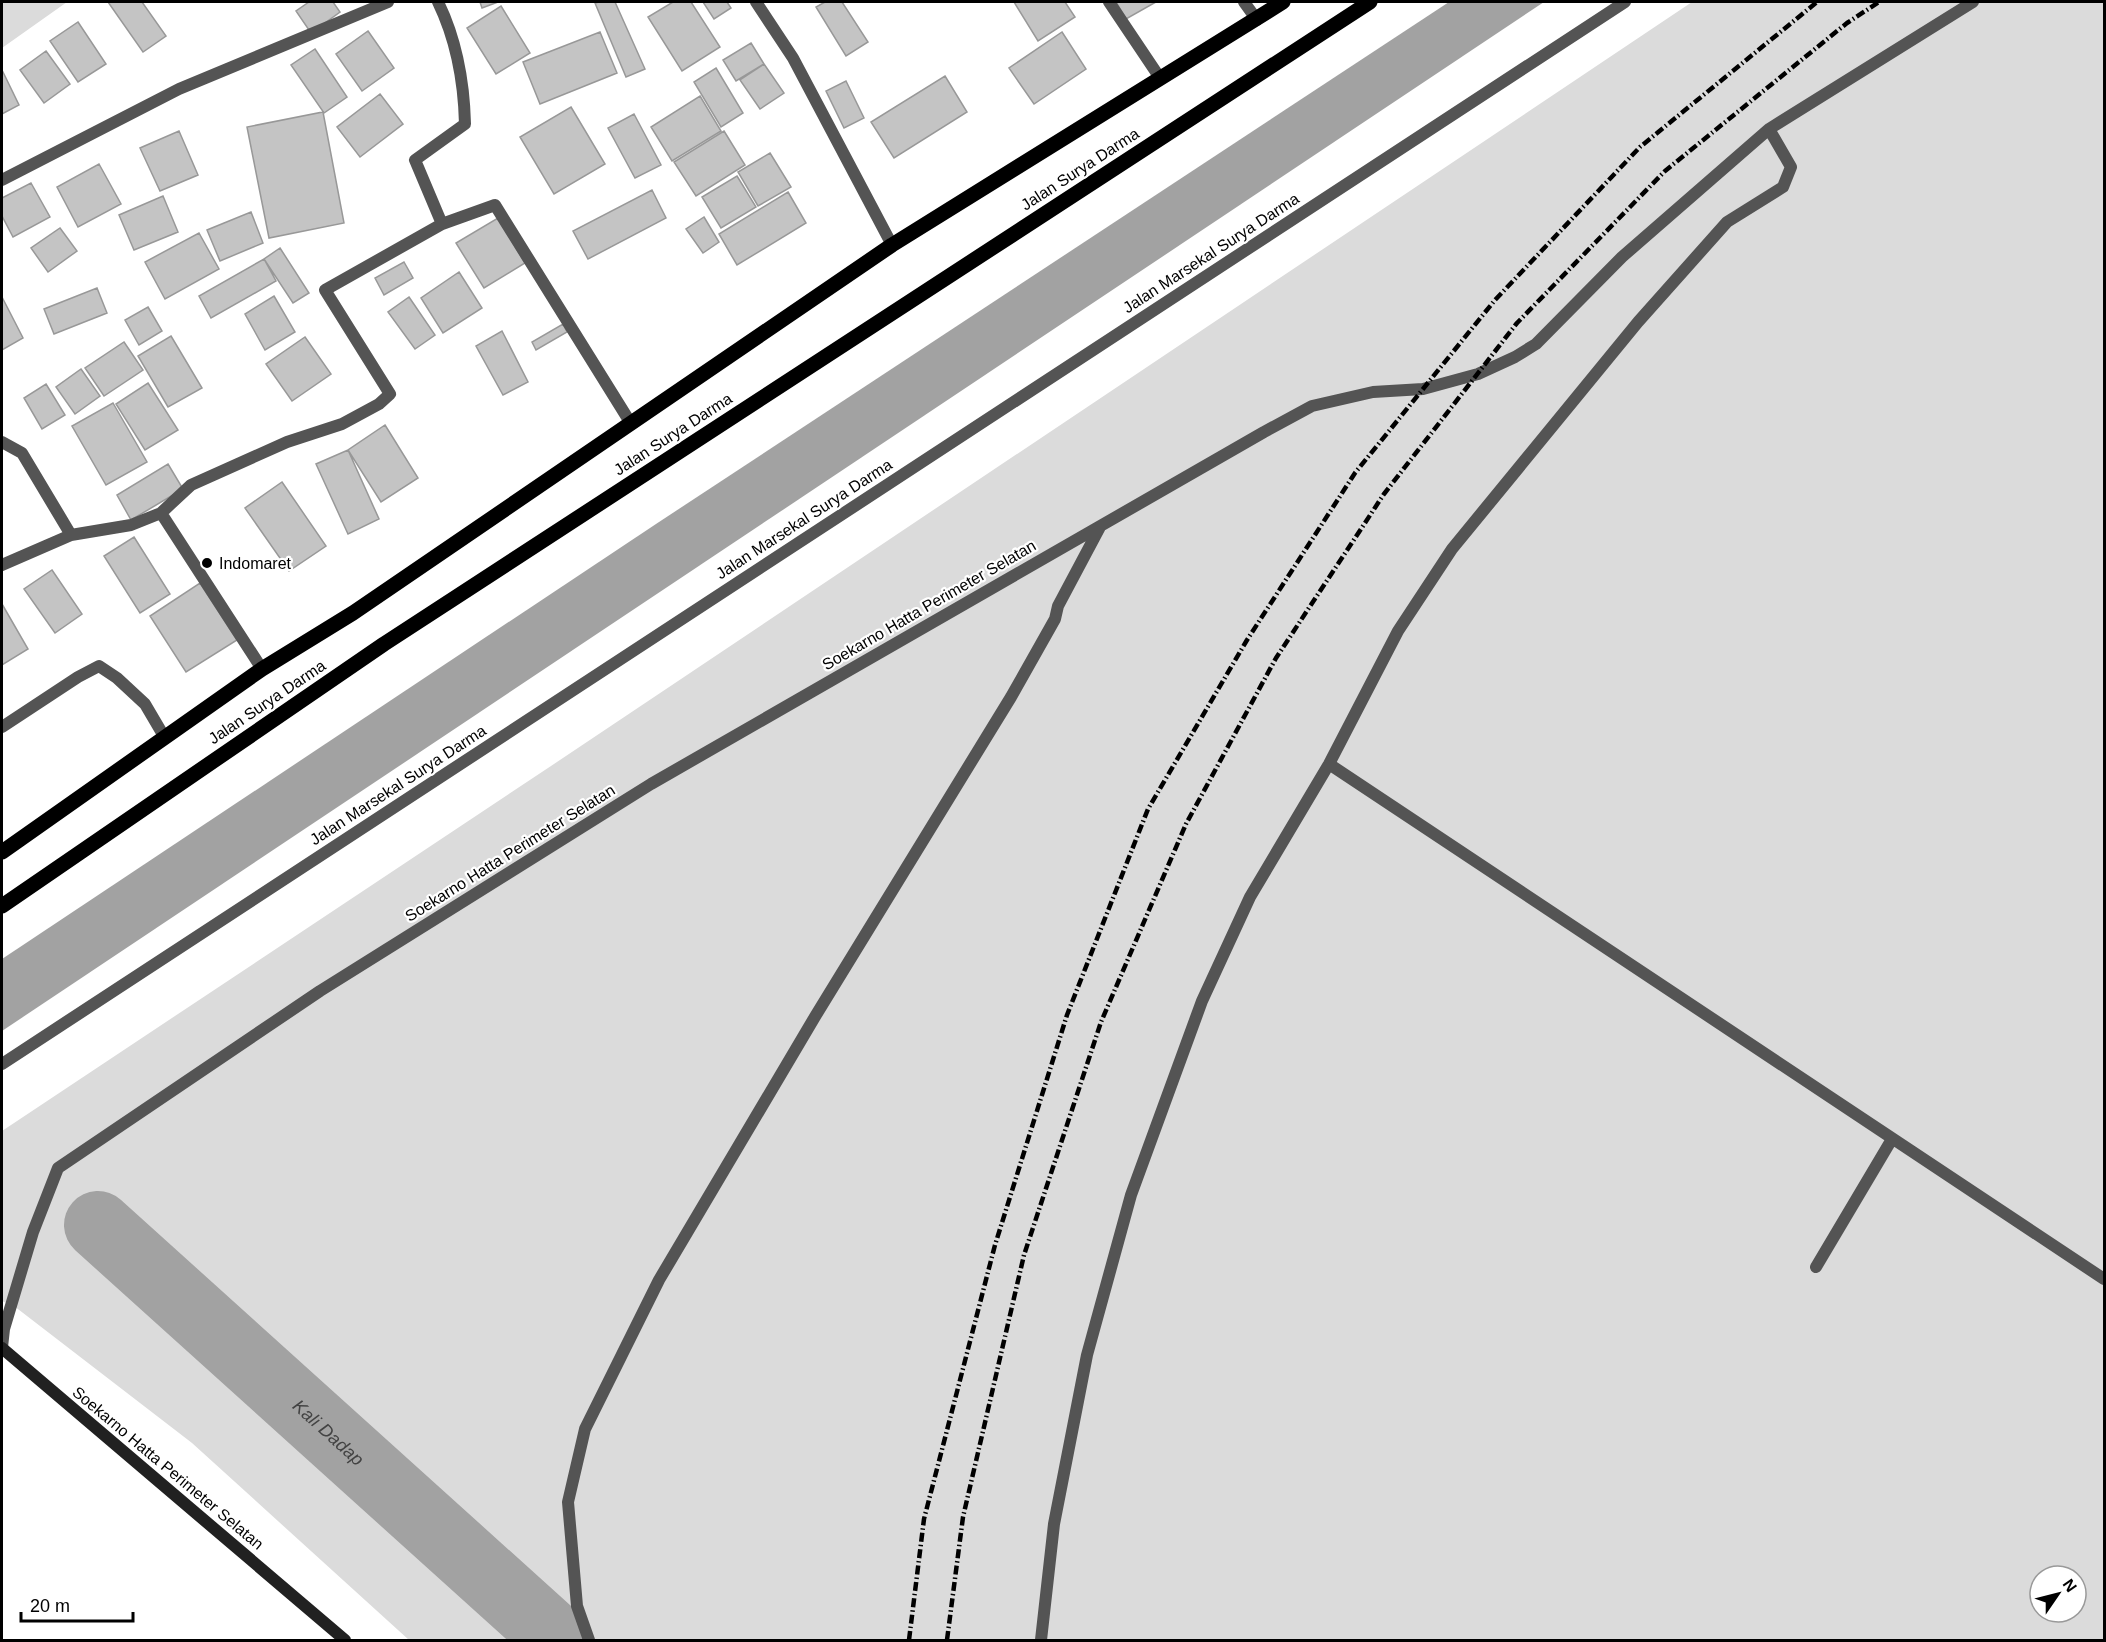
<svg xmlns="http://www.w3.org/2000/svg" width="2106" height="1642" viewBox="0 0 2106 1642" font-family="Helvetica,sans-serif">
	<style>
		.green { fill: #dbdbdb; fill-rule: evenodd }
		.water { fill: #a2a2a2 }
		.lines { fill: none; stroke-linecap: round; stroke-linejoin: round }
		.river { stroke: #a2a2a2; stroke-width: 68 }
		.building { fill: #c4c4c4; stroke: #989898; stroke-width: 1.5 }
		.service { stroke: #545454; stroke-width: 12 }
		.minor { stroke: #545454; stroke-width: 12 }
		.tertiary { stroke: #545454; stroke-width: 12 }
		.secondary { stroke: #212121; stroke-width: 12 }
		.primary { stroke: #000; stroke-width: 15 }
		.rail { stroke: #000; stroke-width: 4.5; stroke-dasharray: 9 3 1.5 3; stroke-linecap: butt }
		.poi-dot { fill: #000; stroke: #fff; stroke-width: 2 }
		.labels { text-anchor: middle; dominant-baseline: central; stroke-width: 4.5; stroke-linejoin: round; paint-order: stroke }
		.street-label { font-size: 16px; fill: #000; stroke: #fff }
		.poi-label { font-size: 16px; fill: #000; stroke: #fff; text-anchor: start }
		.water-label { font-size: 18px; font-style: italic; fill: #434343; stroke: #fff }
	</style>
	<rect width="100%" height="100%" fill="#fff"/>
	<path class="green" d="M2,2H67L2,48Z
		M1692,2H2104V1640H409L192,1443L14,1306L2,1301V1131L551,766ZM2040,1576H2076V1612H2040Z"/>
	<path class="water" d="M1449,2H1544L2,1031V959L656,524Z"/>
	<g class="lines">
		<path class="river" id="s1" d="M98,1225L558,1640"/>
	</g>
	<path class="building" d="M108,2H142L166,36L143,52Z
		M309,2H333L340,12L311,33L296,11Z
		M480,2H498L482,8Z
		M599,2H615L645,69L626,77L595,3Z
		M673,2H691L720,47L682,71L648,17Z
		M703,2H727L731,8L714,19Z
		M825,2H842L868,42L846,56L816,7Z
		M1014,2H1065L1075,17L1038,41Z
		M1116,2H1156L1126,19Z
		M501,6L530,53L496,74L467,28Z
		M78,22L106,64L78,82L50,41Z
		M368,31L394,68L362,91L336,54Z
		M600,32L617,73L540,104L523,62Z
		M1062,32L1086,69L1034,104L1009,68Z
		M751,43L764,64L736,81L723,60Z
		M315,49L347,97L324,113L291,65Z
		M46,51L70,84L44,103L20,70Z
		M764,64L784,93L760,109L740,80Z
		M716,68L743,113L721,127L694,82Z
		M3,72L19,105L2,114V73Z
		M945,76L967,112L894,158L871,122Z
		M846,81L864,118L844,128L826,91Z
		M380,94L403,124L360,157L337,127Z
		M700,96L721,131L672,161L651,127Z
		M571,107L605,164L554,194L520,137Z
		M323,112L344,223L269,238L247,127Z
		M634,114L661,165L635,178L608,128Z
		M179,131L198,175L160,191L140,148Z
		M724,131L745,165L696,196L674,162Z
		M770,153L791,187L758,206L738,172Z
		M99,164L121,204L78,227L57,187Z
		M737,176L756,207L721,228L702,197Z
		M31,183L50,217L13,237L2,216V198Z
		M652,190L666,218L588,259L573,231Z
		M788,192L806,223L737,265L719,234Z
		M163,196L178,232L134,250L119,215Z
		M251,212L263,243L220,261L207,230Z
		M704,217L719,242L703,253L686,229Z
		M498,218L525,263L484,288L456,243Z
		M60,228L77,251L48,272L31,248Z
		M199,233L219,269L165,299L145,262Z
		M280,248L309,293L293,303L264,259Z
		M264,259L276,281L211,318L199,296Z
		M404,262L413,278L384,295L375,278Z
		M459,272L482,308L443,333L421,298Z
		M97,288L107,313L54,334L44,309Z
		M274,296L295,332L265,350L245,314Z
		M2,297L23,338L2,350Z
		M409,297L435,335L415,349L388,312Z
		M148,307L162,331L139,345L125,320Z
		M563,324L567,332L536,350L532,342Z
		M502,331L528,382L503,395L476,346Z
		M171,336L202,388L168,407L138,356Z
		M305,337L331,374L292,401L266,364Z
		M124,342L143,370L104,396L85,368Z
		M81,369L100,396L75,414L56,387Z
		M148,383L178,430L145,450L116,404Z
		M46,384L65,415L42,429L24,398Z
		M113,403L147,462L106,485L72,426Z
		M385,425L418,478L381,502L348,450Z
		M348,450L379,519L348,534L316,464Z
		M168,464L183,489L131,520L117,495Z
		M282,482L326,546L289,571L245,508Z
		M134,537L170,594L140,613L104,556Z
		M52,570L82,614L55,633L24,589Z
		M200,583L237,640L186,672L150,616Z
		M2,604L28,649L2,665Z"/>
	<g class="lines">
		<path class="service" d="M1109,2L1160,78
			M2,727L78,677L99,666L117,678L145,704L165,738
			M1329,764L2104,1279
			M1816,1267L1892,1139
			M2,1347L4,1329L33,1232L58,1168L320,991L651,784L1264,432L1312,406L1373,392L1423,389L1478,374L1515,357L1536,344L1622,257L1769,129L1973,2
			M589,1640L577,1606L568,1502L585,1429L659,1280L816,1015L1011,697L1055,619L1058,606L1100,527
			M1041,1640L1054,1524L1087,1355L1131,1195L1202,1001L1250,897L1329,764L1398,631L1452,549L1638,322L1727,222L1783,187L1791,167L1769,129"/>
		<path class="minor" d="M438,2C456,39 464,83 465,124L415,160L442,224
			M756,2L793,58L892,245
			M1244,2L1257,20
			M2,180L179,89L388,2
			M2,442L22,453L71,535
			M161,513L262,669
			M2,565L71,535L131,525L161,513L191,485L287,442L342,424L379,404L390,394L325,290L442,224L495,205L630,422"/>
		<path class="tertiary" d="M2,1064L1625,2"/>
		<path class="secondary" d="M2,1348L345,1640"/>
		<path class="primary" d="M2,852L262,669L353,613L892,245L1283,2
			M2,906L384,644L1370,2"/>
		<path class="rail" d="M909,1640L924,1519L995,1245L1067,1015L1148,809L1247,640L1355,473L1495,300L1640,147L1817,2
			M947,1640L963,1517L1024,1255L1101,1022L1186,824L1276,658L1384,494L1517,323L1665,171L1847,23L1879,2"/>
	</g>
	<circle class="poi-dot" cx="207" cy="563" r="6"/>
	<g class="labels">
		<g class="street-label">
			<text transform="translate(1080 169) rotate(-33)">Jalan Surya Darma</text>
			<text transform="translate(1211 253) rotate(-33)">Jalan Marsekal Surya Darma</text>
			<text transform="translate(673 434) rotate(-33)">Jalan Surya Darma</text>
			<text transform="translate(804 519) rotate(-33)">Jalan Marsekal Surya Darma</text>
			<text transform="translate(929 605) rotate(-30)">Soekarno Hatta Perimeter Selatan</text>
			<text transform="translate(267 702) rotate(-34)">Jalan Surya Darma</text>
			<text transform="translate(398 785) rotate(-33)">Jalan Marsekal Surya Darma</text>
			<text transform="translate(510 853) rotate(-32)">Soekarno Hatta Perimeter Selatan</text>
			<text transform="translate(168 1468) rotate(40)">Soekarno Hatta Perimeter Selatan</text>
		</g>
		<g class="poi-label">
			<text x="219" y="563">Indomaret</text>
		</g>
		<g class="water-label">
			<text stroke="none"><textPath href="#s1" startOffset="310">Kali Dadap</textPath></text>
		</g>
	</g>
	<rect width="2106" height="1642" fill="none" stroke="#000000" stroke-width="6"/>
	<g transform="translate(2058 1594) rotate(55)"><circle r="28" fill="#ffffff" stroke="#999999" stroke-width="1.5"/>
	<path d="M0-4.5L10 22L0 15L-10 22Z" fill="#000000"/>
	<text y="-9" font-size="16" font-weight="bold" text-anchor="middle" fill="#000000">N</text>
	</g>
	<path d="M21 1612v9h112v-9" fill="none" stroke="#000000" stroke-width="3"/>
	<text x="30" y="1612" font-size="18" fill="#000000" stroke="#ffffff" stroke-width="4.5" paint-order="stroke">20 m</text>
</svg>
